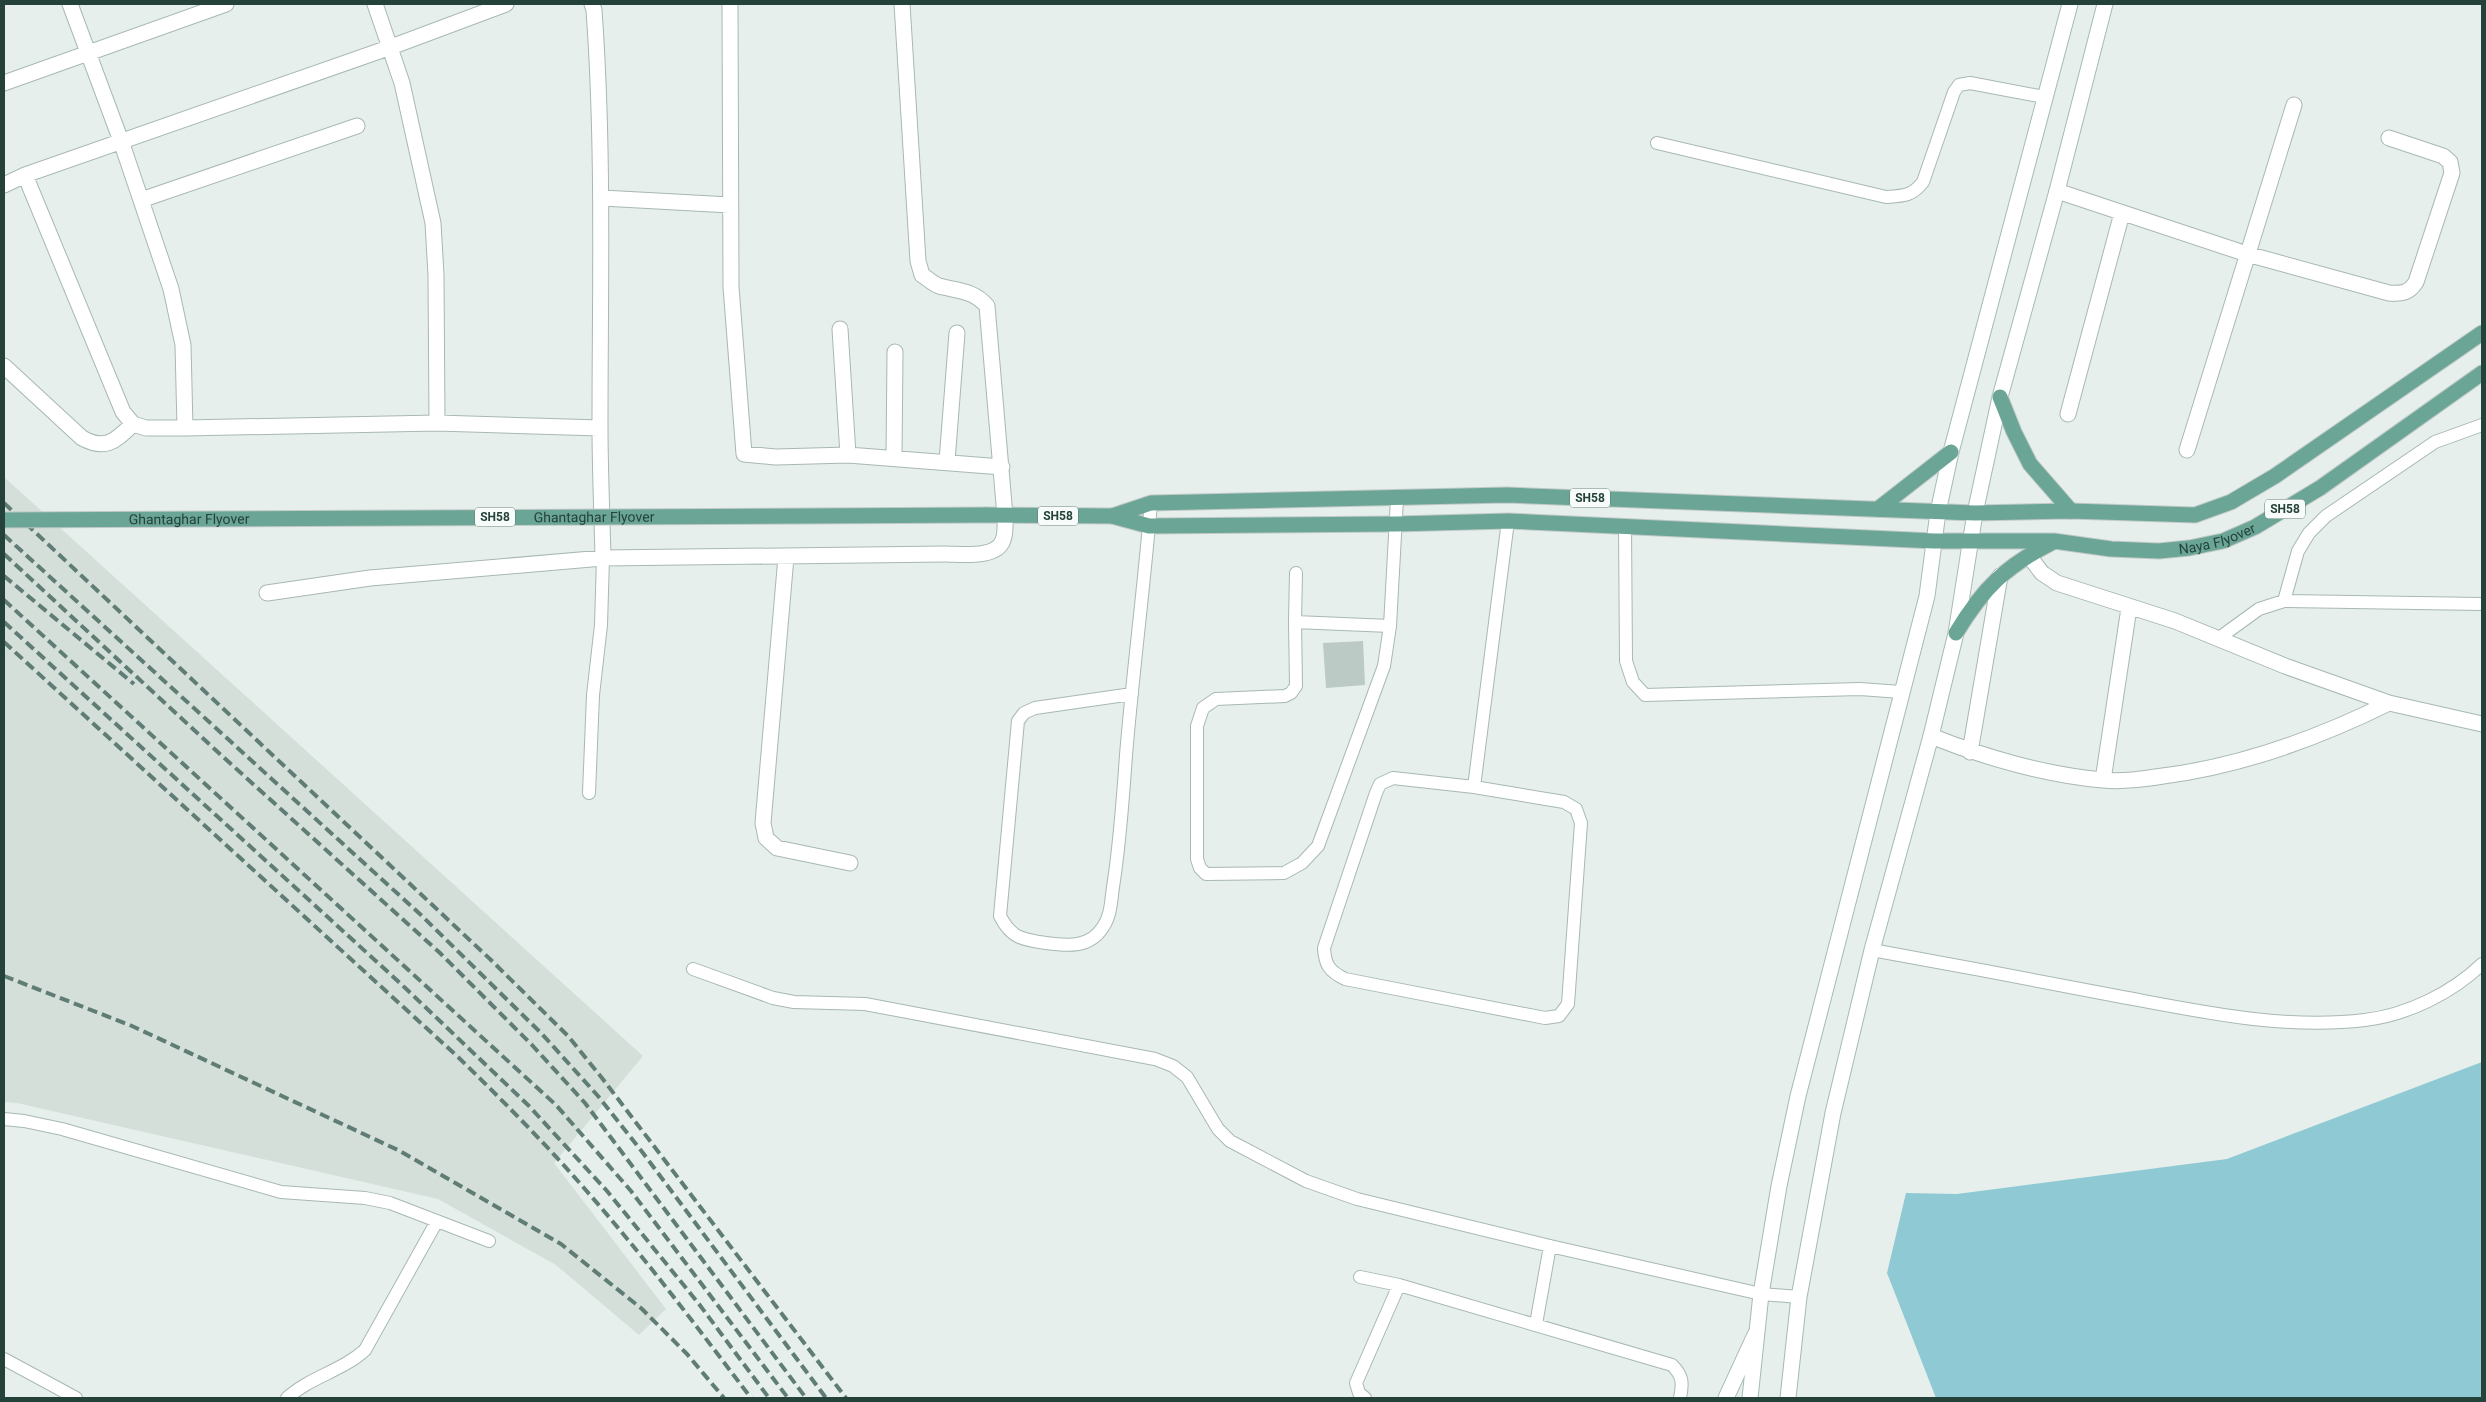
<svg xmlns="http://www.w3.org/2000/svg" width="2486" height="1402" viewBox="0 0 2486 1402" font-family="Roboto,sans-serif">
	<style>
		.built { fill: #d4dfda }
		.water { fill: #8ec9d4 }
		.building { fill: #bbcac4 }
		.lines { fill: none; stroke-linecap: round; stroke-linejoin: round }
		.service-casing { stroke: #a8b8b2; stroke-width: 14 }
		.minor-casing { stroke: #a8b8b2; stroke-width: 17 }
		.secondary-casing { stroke: #a4bbb3; stroke-width: 17 }
		.primary-casing { stroke: #c2cac8; stroke-width: 17 }
		.service { stroke: #fff; stroke-width: 12 }
		.minor { stroke: #fff; stroke-width: 15 }
		.secondary { stroke: #fff; stroke-width: 15 }
		.primary { stroke: #6aa596; stroke-width: 15 }
		.rail { stroke: #5f7d75; stroke-width: 4; stroke-dasharray: 10 5; stroke-linecap: butt }
		.primary-bridge-casing { stroke: #c2cac8; stroke-width: 17; stroke-linecap: butt }
		.primary-bridge { stroke: #6aa596; stroke-width: 15 }
		.labels { text-anchor: middle; dominant-baseline: central; stroke-width: 4; stroke-linejoin: round; paint-order: stroke }
		.shield { fill: #f7fbf9; stroke: #637a73; stroke-width: 1 }
		.shield-label { font-size: 12px; font-weight: bold; fill: #24423a }
		.street-label { font-size: 14px; fill: #24423a; stroke: #f7fbf9 }
	</style>
	<rect width="100%" height="100%" fill="#e6efeb"/>
	<path class="built" d="M4,477L643,1056L554,1163L666,1309L639,1335L556,1265L438,1199L17,1103L4,1102Z"/>
	<path class="water" d="M2482,1062V1398H1936L1887,1273L1906,1193L1957,1194L2227,1159Z"/>
	<path class="building" d="M1363,641L1365,685L1326,688L1323,643Z"/>
	<g class="lines">
		<defs>
			<path id="service" d="M1657,143L1886,197C1904,196 1912,196 1923,182L1954,92L1959,85L1970,83L2044,97
				M1625,526L1626,661L1633,682L1645,695L1860,689L1901,692
				M2284,601L2298,551L2309,533L2326,516L2435,442L2482,425
				M1295,622L1296,573
				M1390,626L1295,622L1296,686L1291,693L1285,696L1216,699L1203,708L1197,726V859L1200,868L1206,874L1284,873L1302,863L1318,846L1384,666L1390,626L1397,499
				M2219,638L2259,609L2284,601L2482,604
				M1132,694L1035,708L1024,713L1018,721L1000,916C1011,938 1023,940 1046,943C1068,946 1090,948 1103,927C1111,916 1111,901 1113,887C1120,843 1123,799 1126,755C1133,671 1144,587 1151,503
				M1393,778L1474,787L1564,802L1576,809L1581,823L1568,1004L1559,1016L1545,1018L1345,979C1329,971 1325,965 1324,948L1376,793L1380,784Z
				M1474,787L1508,521
				M589,793L593,695L601,625L603,558
				M1872,950C1954,965 2035,980 2117,996C2198,1011 2282,1030 2365,1020C2407,1015 2452,993 2482,964
				M693,969L773,998L794,1002L865,1004L1155,1059L1173,1066L1187,1077L1218,1129L1230,1141L1306,1181L1357,1199L1550,1246L1761,1294L1799,1297
				M4,1119L24,1121L62,1129L281,1192L365,1198L390,1203L489,1241
				M1360,1277L1399,1285L1672,1365C1683,1376 1683,1383 1680,1398
				M1536,1324L1550,1246
				M4,1359L76,1398
				M287,1398C310,1377 342,1371 365,1350L437,1221
				M1365,1398L1359,1393L1356,1383L1399,1285"/>
			<path id="minor" d="M70,4L121,141L171,289L183,345L185,428
				M375,4L402,83L433,223L436,275L437,423
				M592,4L594,10C604,149 600,287 600,426C600,470 602,514 603,558
				M730,4L731,287L744,454L776,457L848,455L1002,467
				M4,83L226,4
				M25,175L123,412L133,424L146,428H185L437,423L600,428
				M4,185L25,175L391,47L506,4
				M2057,191L2247,254L2389,293C2402,294 2409,293 2416,282L2452,173L2450,162L2443,156L2389,138
				M602,198L730,205
				M141,200L357,126
				M840,329L848,455
				M4,366L82,438C106,451 115,441 133,424
				M2068,414L2122,213
				M2187,450L2294,105
				M894,458L895,352
				M947,461L957,333
				M2029,556L2042,573L2057,583L2175,621L2285,666L2389,703L2482,724
				M786,557L763,823L766,838L777,848L850,863
				M267,593L370,578L603,558L945,554C961,554 997,559 1003,540C1006,533 1005,523 1005,516L987,306C973,290 958,291 939,286C933,284 927,278 922,275L918,261L902,4
				M1931,736C1983,757 2046,775 2103,780C2123,782 2143,779 2163,776C2242,766 2318,738 2389,703
				M1970,752L2000,576
				M2103,780L2129,608
				M1726,1398L1755,1335"/>
			<path id="secondary" d="M1750,1398L1761,1294L1779,1186L1798,1096L1927,596L1938,512L1951,452L2070,4
				M1788,1398L1799,1297L1833,1113L1872,950L1931,736L1956,633L1975,513L2000,397L2057,191L2105,4"/>
			<g id="primary">
				<path d="M2000,397L2014,432L2030,464L2071,511"/>
				<path d="M1878,509L1951,452"/>
				<path id="s1" d="M986,515L1112,516L1149,526L1396,524L1508,521L1934,541H2054L2111,549L2159,551L2189,548L2223,541L2255,527L2320,488L2482,373"/>
				<path d="M1112,516L1151,503L1507,495L1975,513L2071,511L2195,515L2231,502L2275,476L2482,333"/>
				<path d="M1956,633C1983,588 2006,566 2053,542"/>
			</g>
		</defs>
		<use href="#service" class="service-casing"/>
		<use href="#minor" class="minor-casing"/>
		<use href="#secondary" class="secondary-casing"/>
		<use href="#primary" class="primary-casing"/>
		<use href="#service" class="service"/>
		<use href="#minor" class="minor"/>
		<use href="#secondary" class="secondary"/>
		<use href="#primary" class="primary"/>
		<path class="rail" d="M4,503L491,960L568,1036L602,1078L846,1398
			M4,535L421,915L542,1034L598,1096L643,1153L826,1398
			M4,554L221,755L440,953L532,1045L585,1103L806,1398
			M4,576L134,684
			M4,600L556,1105L631,1191L788,1398
			M4,622L400,983L528,1105L607,1191L699,1304L769,1398
			M4,642L458,1057C501,1099 544,1142 584,1188C643,1255 697,1327 751,1398
			M4,976L132,1026L400,1151L561,1244L642,1309L687,1354L724,1398"/>
		<defs>
			<g id="primary-bridge">
				<path id="s2" d="M4,520L986,515"/>
			</g>
		</defs>
		<use href="#primary-bridge" class="primary-bridge-casing"/>
		<use href="#primary-bridge" class="primary-bridge"/>
	</g>
	<g class="labels">
		<g class="shield">
			<rect x="1570" y="488.5" width="40" height="19" rx="4"/>
			<rect x="2265" y="499.5" width="40" height="19" rx="4"/>
			<rect x="1038" y="506.5" width="40" height="19" rx="4"/>
			<rect x="475" y="507.5" width="40" height="19" rx="4"/>
		</g>
		<g class="shield-label">
			<text x="1590" y="498">SH58</text>
			<text x="2285" y="509">SH58</text>
			<text x="1058" y="516">SH58</text>
			<text x="495" y="517">SH58</text>
		</g>
		<g class="street-label">
			<text stroke="none"><textPath href="#s2" startOffset="590">Ghantaghar Flyover</textPath></text>
			<text stroke="none"><textPath href="#s2" startOffset="185">Ghantaghar Flyover</textPath></text>
			<text stroke="none"><textPath href="#s1" startOffset="1235">Naya Flyover</textPath></text>
		</g>
	</g>
	<rect width="2486" height="1402" fill="none" stroke="#24423a" stroke-width="10"/>
</svg>
